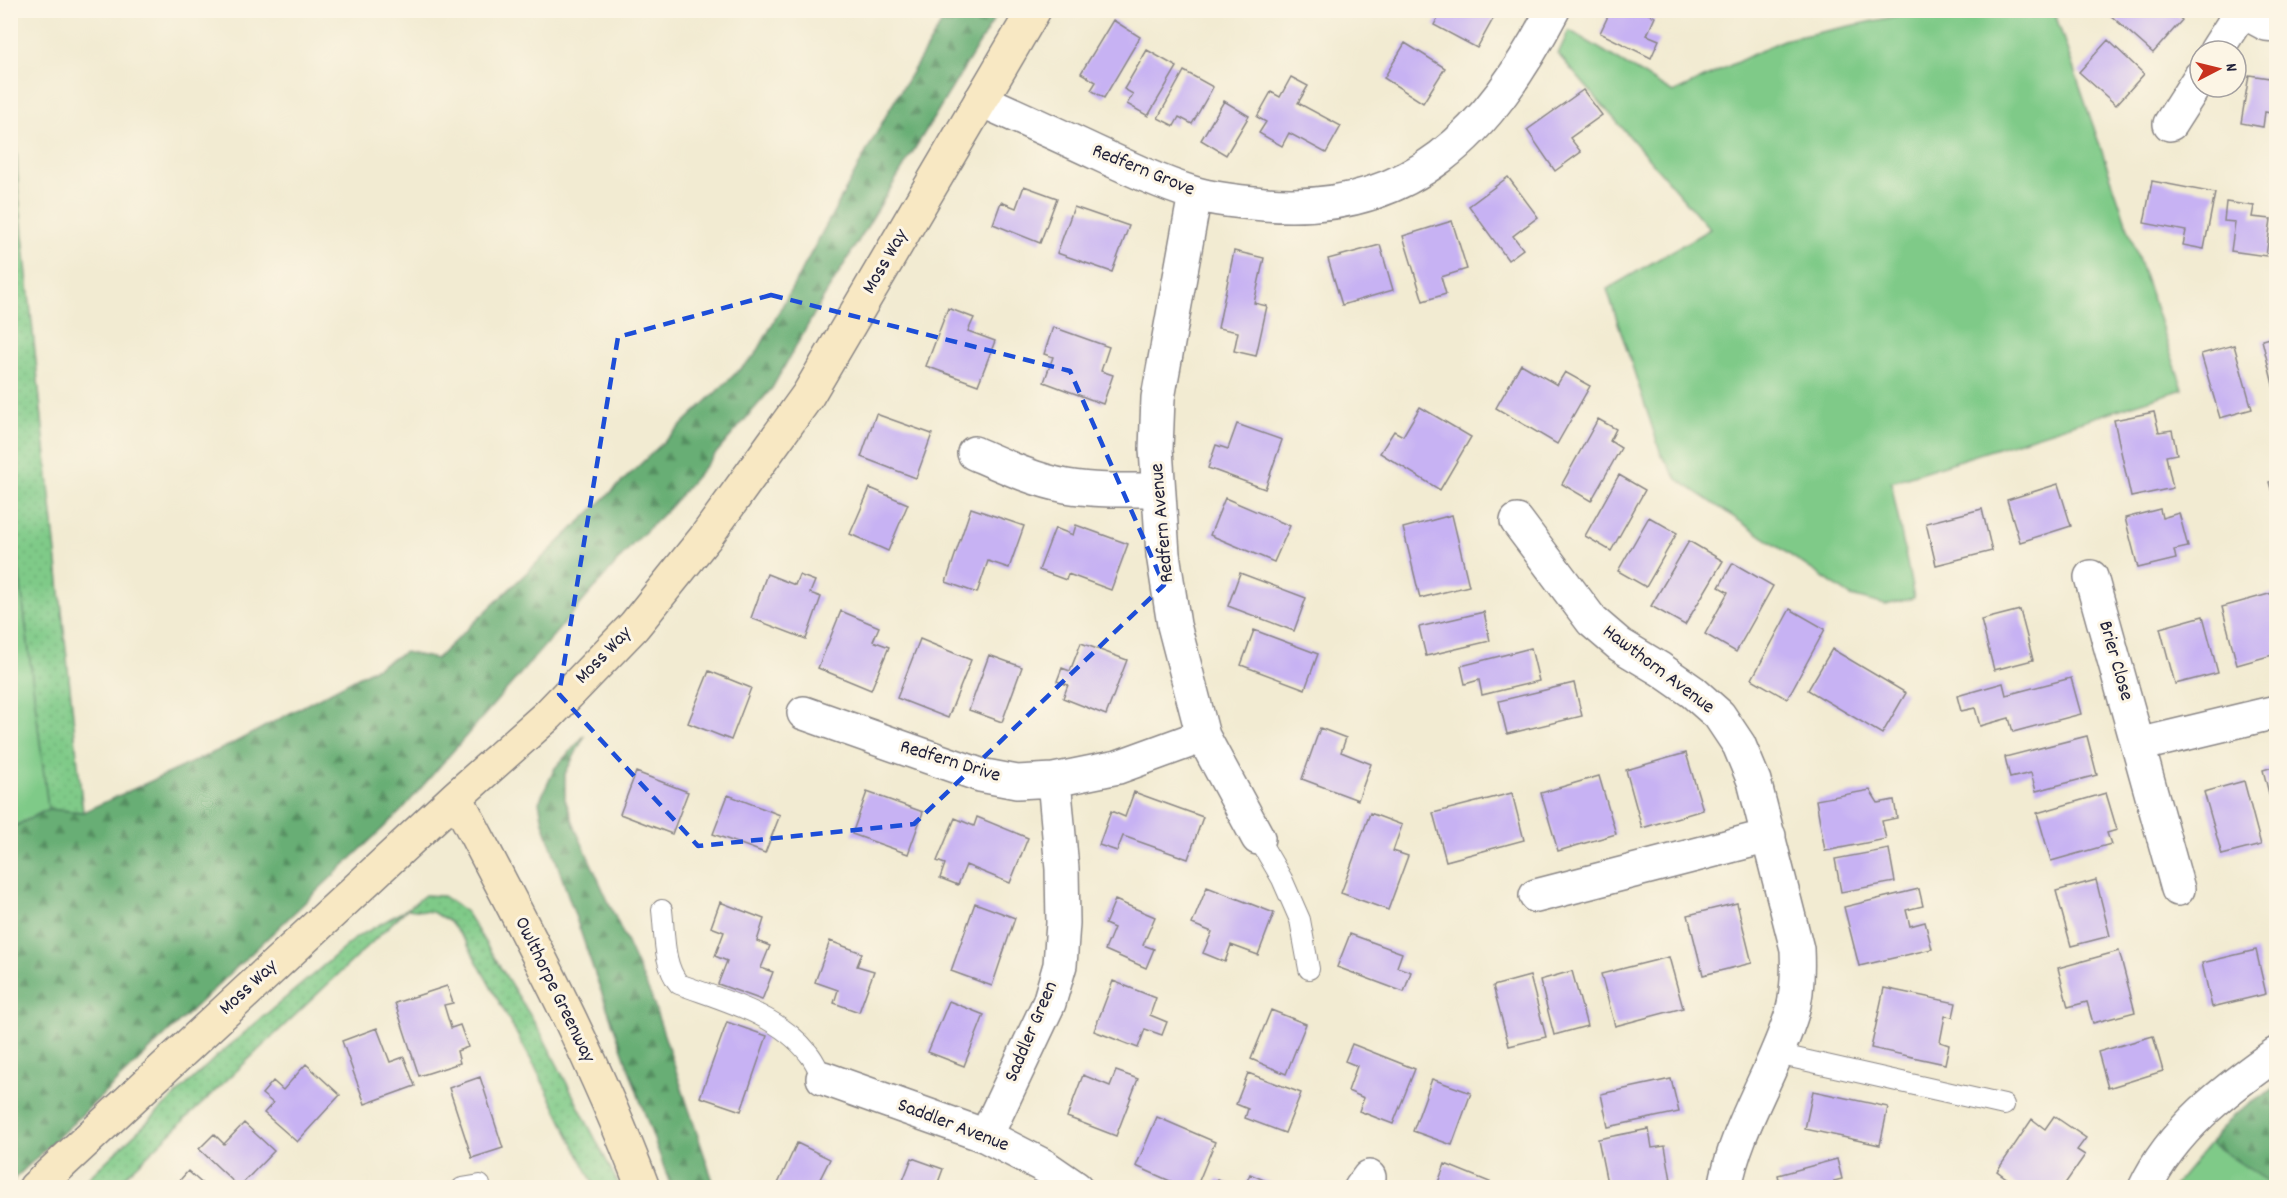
<svg xmlns="http://www.w3.org/2000/svg" width="2287" height="1198" viewBox="0 0 2287 1198" font-family="Dekko,sans-serif">
	<style>
		.grass { fill: url(#grass-dots); stroke: #507662; stroke-width: 1.5 }
		.forest { fill: url(#forest-firs); stroke: #446858; stroke-width: 1.5 }
		.green { fill: #7fca88; stroke: #507662; stroke-width: 1.5 }
		.building { fill: #c7b2f3 }
		.lines { fill: none; stroke-linecap: round; stroke-linejoin: round }
		.lane-casing { stroke: #8a8686; stroke-width: 22 }
		.street-casing { stroke: #8a8686; stroke-width: 36 }
		.secondary-casing { stroke: #8a8686; stroke-width: 36 }
		.lane { stroke: #fff; stroke-width: 20 }
		.street { stroke: #fff; stroke-width: 33 }
		.secondary { stroke: #f8e8c3; stroke-width: 33 }
		.marked { fill: none; stroke: #1d4ed8; stroke-width: 4.5; stroke-dasharray: 12 8; stroke-linejoin: round }
		.labels { text-anchor: middle; dominant-baseline: central; stroke-width: 6; stroke-linejoin: round; paint-order: stroke }
		.street-label { font-size: 20px; fill: #22223b; stroke: #fcf5e5 }
	</style>
	<defs>
		<pattern id="grass-dots" width="8" height="8" patternUnits="userSpaceOnUse" patternTransform="scale(1.5)"><rect width="8" height="8" fill="#7fca88"/><path d="M2 2h.1M6 6h.1" fill="none" stroke="#6dad76" stroke-width="1.8" stroke-linecap="round"/></pattern>
		<pattern id="forest-firs" width="22" height="20" patternUnits="userSpaceOnUse" patternTransform="scale(1.5)"><rect width="22" height="20" fill="#67ae74"/><path d="M5 1l3.5 6h-7zM16 11l3.5 6h-7z" fill="#548d60"/></pattern>
	</defs>
	<rect width="100%" height="100%" fill="#fcf5e5"/>
	<filter id="ink" filterUnits="userSpaceOnUse"><feTurbulence type="fractalNoise" baseFrequency=".0167" numOctaves="2"/><feDisplacementMap in="SourceGraphic" scale="12" xChannelSelector="R" yChannelSelector="G"/><feConvolveMatrix kernelMatrix="1 2 1 2 8 2 1 2 1" color-interpolation-filters="sRGB"/></filter>
	<filter id="wash" filterUnits="userSpaceOnUse"><feTurbulence type="fractalNoise" baseFrequency=".008" numOctaves="4" result="noise"/><feDisplacementMap in="SourceGraphic" scale="24" xChannelSelector="R" yChannelSelector="G"/><feGaussianBlur stdDeviation="1.35" result="paint"/><feColorMatrix in="noise" values="0 0 0 0 0 0 0 0 0 0 0 0 0 0 0 0 0 1.4 0 .05"/><feComposite in="paint" operator="in"/></filter>
	<g filter="url(#wash)">
		<rect width="100%" height="100%" fill="#f2ebd2"/>
		<path class="grass" d="M10,11L18,188L83,812L48,809L11,504Z
			M425,895L443,896L466,912L540,1031L620,1187H595L536,1069L466,942L449,921L432,912L407,909L114,1187H79L216,1057L357,937L407,909Z"/>
		<path class="forest" d="M949,11H999L821,302L772,388L670,507L632,545L401,811L11,1182V828L48,809L83,812L230,745L405,652L436,659L756,354L889,110Z
			M585,735L565,774V799L576,830L651,996L715,1187H671L595,974L543,822L539,802L555,768Z
			M2276,1087V1187L2210,1143L2233,1115Z"/>
		<path class="green" d="M1926,10L2054,11L2183,389L1891,482L1914,598L1886,605L1851,596L1677,479L1661,454L1607,289L1710,229L1558,54L1569,30L1673,93L1783,40Z
			M11,504L48,809L11,828H10Z
			M2210,1143L2276,1187H2173Z"/>
		<g id="blocks">
			<path class="building" d="M1442,10H1498L1477,48L1434,25Z
				M1611,10H1642L1655,17L1647,35L1659,40L1651,58L1600,33Z
				M2110,10H2171L2182,20L2153,53L2108,13Z
				M1113,20L1140,37L1104,98L1091,90L1096,82L1081,73Z
				M2108,40L2144,74L2116,105L2079,72Z
				M1405,43L1445,68L1423,103L1384,78Z
				M1147,50L1177,67L1148,116L1127,104L1133,94L1124,89Z
				M1184,71L1213,87L1192,124L1179,117L1174,126L1158,118Z
				M2249,75L2276,79V114L2265,112L2263,127L2241,123Z
				M1291,77L1308,86L1298,103L1341,126L1326,153L1289,133L1282,146L1259,133L1266,122L1257,117L1271,92L1280,97Z
				M1583,90L1602,115L1570,138L1581,152L1555,171L1527,130Z
				M1224,101L1249,116L1226,155L1201,140Z
				M1508,177L1538,217L1513,236L1523,249L1508,260L1469,206Z
				M2152,181L2215,193L2204,249L2183,245L2186,231L2144,223Z
				M1024,186L1057,198L1040,243L993,224L1001,202L1016,208Z
				M2226,202L2254,206L2252,217L2271,219L2266,256L2231,251L2235,222L2224,221Z
				M1074,207L1129,226L1112,272L1057,253Z
				M1452,221L1467,269L1441,277L1446,294L1423,301L1403,236Z
				M1380,245L1393,290L1342,305L1328,259Z
				M1234,251L1264,258L1254,303L1267,306L1256,356L1234,351L1238,332L1218,328Z
				M948,308L974,318L968,331L995,341L978,385L926,366Z
				M1053,327L1109,347L1101,371L1113,375L1103,404L1044,382L1053,357L1044,354Z
				M2276,336V397L2262,340Z
				M2234,345L2252,409L2220,418L2201,354Z
				M1521,364L1557,385L1565,372L1590,386L1557,444L1496,408Z
				M1420,407L1471,437L1440,490L1380,453L1394,431L1403,436Z
				M2154,412L2159,432L2172,430L2177,454L2166,456L2173,488L2131,497L2114,420Z
				M876,414L932,434L916,478L861,457Z
				M1598,419L1616,429L1610,441L1621,448L1591,501L1562,484Z
				M1237,424L1282,440L1265,489L1208,468L1216,445L1228,449Z
				M1619,475L1645,490L1611,551L1585,536Z
				M2276,480V506L2269,482Z
				M2058,484L2071,526L2020,542L2007,500Z
				M870,488L908,504L888,551L850,534Z
				M1225,498L1290,526L1274,562L1210,535Z
				M971,508L1024,526L1009,568L988,561L977,593L946,582Z
				M1982,509L1992,551L1936,565L1926,523Z
				M2160,509L2162,518L2179,513L2188,547L2174,550L2176,559L2138,568L2125,518Z
				M1452,515L1469,586L1420,598L1403,528Z
				M1649,517L1677,533L1646,587L1618,571Z
				M1076,525L1128,544L1111,590L1068,574L1066,580L1039,570L1055,528L1073,535Z
				M1689,541L1723,561L1685,625L1651,606Z
				M1733,563L1773,586L1736,652L1705,634L1728,592L1719,587Z
				M1240,573L1306,598L1294,631L1228,606Z
				M767,574L795,585L799,575L815,581L810,593L821,597L806,639L751,618Z
				M2276,592V654L2237,665L2222,607Z
				M1790,609L1825,629L1787,699L1752,679Z
				M2020,610L2033,660L1994,670L1981,620Z
				M841,611L879,627L873,641L889,647L871,690L818,668Z
				M1484,612L1490,641L1426,656L1419,627Z
				M2203,616L2218,673L2175,684L2160,628Z
				M1254,630L1318,654L1305,689L1241,665Z
				M920,639L971,660L948,718L897,698Z
				M1081,643L1127,660L1106,715L1063,698L1068,685L1057,681L1062,668L1070,671Z
				M1531,648L1539,681L1482,695L1479,680L1465,684L1461,666Z
				M1832,649L1906,693L1882,734L1808,690Z
				M989,655L1022,667L1002,722L969,710Z
				M709,671L751,688L731,740L688,723Z
				M2071,678L2081,714L2013,732L2009,718L1980,726L1975,708L1961,711L1957,696L2003,683L2006,695Z
				M1574,683L1582,716L1507,734L1499,701Z
				M1320,728L1346,738L1341,752L1371,764L1358,800L1302,779Z
				M2087,736L2097,775L2036,791L2031,773L2010,778L2005,757Z
				M1686,753L1703,810L1642,828L1626,770Z
				M2276,766V821L2263,770Z
				M636,772L688,792L672,834L620,814Z
				M1599,776L1616,834L1558,851L1541,793Z
				M2244,781L2261,845L2222,855L2204,792Z
				M1870,790L1878,803L1894,800L1897,818L1882,821L1886,839L1825,851L1816,800Z
				M867,792L923,812L908,854L852,834Z
				M1134,792L1203,817L1188,859L1123,836L1117,851L1099,845L1111,811L1125,817Z
				M1512,793L1524,840L1446,861L1433,813Z
				M2106,793L2117,830L2107,833L2111,844L2051,861L2037,813Z
				M728,795L780,815L765,853L713,834Z
				M1370,813L1402,825L1393,851L1408,856L1388,910L1341,893Z
				M977,817L1028,838L1010,883L966,865L958,885L940,878L945,864L937,861L955,818L974,826Z
				M1889,849L1895,882L1841,892L1835,859Z
				M2096,880L2110,936L2071,946L2056,891Z
				M1207,887L1274,913L1258,955L1231,945L1225,962L1203,953L1212,932L1192,924Z
				M1919,889L1923,906L1906,910L1910,926L1925,922L1932,949L1859,966L1844,907Z
				M1115,900L1155,917L1143,945L1154,949L1146,968L1105,950L1114,928L1105,924Z
				M720,902L764,919L757,941L770,946L761,968L773,972L762,1000L718,984L727,961L715,956L724,932L711,927Z
				M975,903L1015,918L992,986L951,971Z
				M1737,903L1752,963L1703,975L1688,915Z
				M1350,934L1402,953L1397,967L1411,972L1404,992L1337,967Z
				M830,941L862,953L857,966L874,971L859,1012L834,1003L838,990L815,982Z
				M2256,950L2266,994L2212,1007L2202,963Z
				M2119,951L2135,1012L2093,1023L2087,1002L2068,1007L2058,968Z
				M1669,957L1683,1008L1615,1026L1601,974Z
				M1572,971L1587,1026L1554,1035L1540,980Z
				M1530,976L1546,1037L1509,1046L1493,986Z
				M1113,981L1156,998L1150,1015L1167,1022L1162,1035L1145,1029L1138,1048L1094,1031Z
				M447,986L453,1003L444,1005L451,1028L460,1025L468,1047L457,1051L460,1063L419,1076L395,1003Z
				M1884,988L1956,1003L1953,1017L1945,1016L1940,1042L1949,1045L1945,1064L1871,1048Z
				M949,1001L984,1015L964,1066L928,1052Z
				M1271,1010L1306,1024L1286,1074L1251,1059Z
				M727,1022L767,1036L741,1111L700,1097Z
				M377,1028L390,1062L404,1057L415,1086L365,1104L342,1041Z
				M2153,1036L2163,1071L2108,1088L2098,1052Z
				M1352,1044L1415,1069L1393,1124L1359,1111L1364,1098L1348,1091L1357,1066L1345,1061Z
				M306,1064L340,1095L297,1142L264,1113L273,1103L262,1094L273,1081L283,1090Z
				M1116,1071L1138,1079L1116,1136L1067,1117L1083,1075L1110,1086Z
				M1248,1073L1301,1093L1285,1133L1245,1118L1248,1109L1236,1104Z
				M480,1077L503,1148L472,1158L449,1088Z
				M1432,1079L1471,1093L1452,1145L1413,1131Z
				M1671,1079L1679,1112L1608,1127L1601,1094Z
				M1813,1091L1888,1107L1880,1145L1805,1129Z
				M2054,1116L2086,1138L2077,1150L2085,1155L2062,1188H2020L1997,1171L2032,1119L2045,1129Z
				M1157,1117L1215,1142L1196,1188H1186L1136,1166Z
				M244,1123L274,1151L239,1187L199,1149L214,1134L224,1144Z
				M1649,1129L1652,1148L1665,1146L1671,1180L1632,1188H1608L1598,1139Z
				M797,1143L830,1159L819,1181L832,1188H776Z
				M912,1158L943,1169L936,1188H900Z
				M1837,1159L1842,1179L1834,1181L1836,1188H1781L1778,1175Z
				M1445,1164L1502,1187V1188H1436Z
				M188,1171L207,1188H173Z
				M1250,1174L1273,1184L1272,1188H1244Z
				M1217,1179L1237,1187V1188H1213Z"/>
		</g>
	</g>
	<g filter="url(#ink)">
		<use href="#blocks" fill-opacity="0" stroke="#8a8686" stroke-width="1.5"/>
		<g class="lines">
			<defs>
				<path id="lane" d="M1258,838L1282,879L1300,920L1309,969
					M662,910C665,935 663,965 679,984C725,1001 778,1014 809,1054C815,1061 818,1070 823,1078
					M1777,1054L2004,1105
					M462,1188L480,1185"/>
				<path id="street" d="M2240,10L2266,24L2276,25
					M2216,51L2241,12
					M981,100C1021,118 1061,136 1101,155C1131,169 1161,183 1193,193C1216,200 1242,202 1265,204C1412,216 1490,131 1553,10
					M2170,124L2200,77
					M1195,194L1158,398L1156,449L1163,554L1174,625L1203,736L1258,838
					M974,453C1004,466 1034,480 1066,486C1096,491 1127,490 1158,490
					M1517,521L1592,621L1620,645L1660,669L1693,692L1719,715L1739,745L1754,781L1797,949C1798,970 1798,992 1792,1013C1774,1072 1736,1126 1725,1188
					M2091,577L2178,889
					M804,713L980,775L1017,782L1054,780L1118,767L1203,736
					M2138,745L2276,712
					M1536,896L1769,836
					M823,1078L986,1136L1044,1166L1076,1188
					M986,1136L1049,1003L1060,965L1063,923L1062,869L1054,780
					M1361,1188L1369,1177
					M2145,1188C2172,1130 2225,1090 2276,1054"/>
				<path id="secondary" d="M456,797C523,925 592,1052 643,1188
					M35,1188L456,797L548,715L634,626L705,538L808,395L1034,10"/>
			</defs>
			<use href="#lane" class="lane-casing"/>
			<use href="#street" class="street-casing"/>
			<use href="#secondary" class="secondary-casing"/>
			<use href="#lane" class="lane"/>
			<use href="#street" class="street"/>
			<use href="#secondary" class="secondary"/>
		</g>
	</g>
	<path class="marked" d="M771,295L1070,371L1164,585L914,824L698,846L559,694L618,337Z"/>
	<g class="labels">
		<g class="street-label">
			<text transform="translate(1143 171) rotate(22)">Redfern Grove</text>
			<text transform="translate(886 262) rotate(-60)">Moss Way</text>
			<text transform="translate(1163 523) rotate(-95)">Redfern Avenue</text>
			<text transform="translate(604 656) rotate(-46)">Moss Way</text>
			<text transform="translate(2115 661) rotate(74)">Brier Close</text>
			<text transform="translate(1658 670) rotate(37)">Hawthorn Avenue</text>
			<text transform="translate(950 762) rotate(17)">Redfern Drive</text>
			<text transform="translate(249 988) rotate(-43)">Moss Way</text>
			<text transform="translate(554 990) rotate(64)">Owlthorpe Greenway</text>
			<text transform="translate(1032 1032) rotate(-67)">Saddler Green</text>
			<text transform="translate(953 1126) rotate(21)">Saddler Avenue</text>
		</g>
	</g>
	<rect width="2287" height="1198" fill="none" stroke="#fcf5e5" stroke-width="36"/>
	<g transform="translate(2218 69) rotate(83)"><circle r="28" fill="#fcf5e5" stroke="#a5a1a1" stroke-width="1.5"/>
	<path d="M0-4.5L10 22L0 15L-10 22Z" fill="#c8321e"/>
	<text y="-9" font-size="16" font-weight="bold" text-anchor="middle" fill="#22223b">N</text>
	</g>
</svg>
